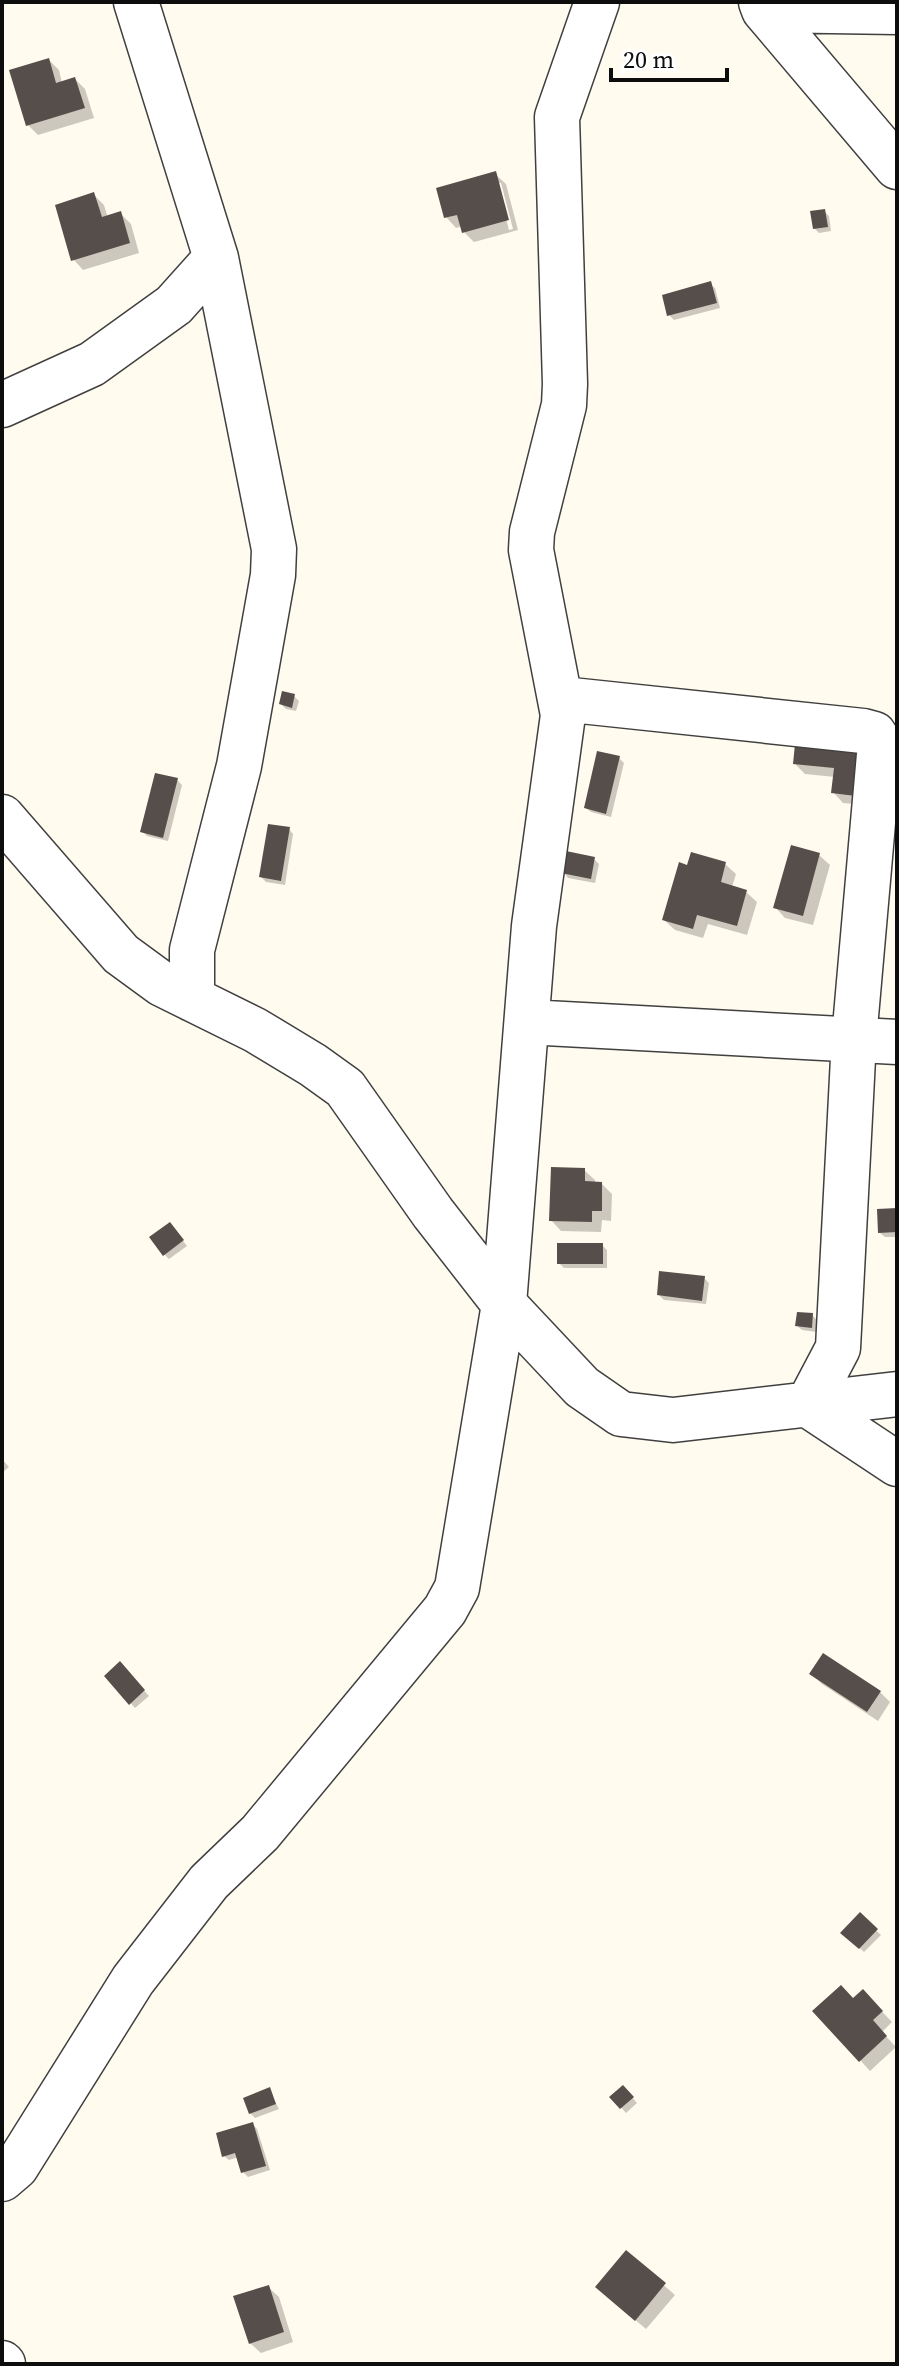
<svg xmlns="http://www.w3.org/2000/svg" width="899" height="2366" viewBox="0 0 899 2366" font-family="'Source Serif 4',serif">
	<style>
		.shadow { fill: #0003; fill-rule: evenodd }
		.building { fill: #564e4a }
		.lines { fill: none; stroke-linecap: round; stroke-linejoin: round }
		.minor-casing { stroke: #404040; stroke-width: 47 }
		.minor { stroke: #fff; stroke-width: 44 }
	</style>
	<rect width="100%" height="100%" fill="#fffbee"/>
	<path class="shadow" d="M49,60L59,70L62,83L75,79L85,89L94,118L38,135L28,125Z
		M495,174L506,184L518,230L474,242L464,232L463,226L456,228L446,217ZM497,183H501L513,229L509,230Z
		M94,195L104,205L108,218L121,214L131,224L139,253L83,270L73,259Z
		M824,211L829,216L831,231L819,233L814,228Z
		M710,284L715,288L720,308L674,320L669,315Z
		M294,696L299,701L296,711L286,709L281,704Z
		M860,751L866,805L843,803L833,792L835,777L805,774L795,764Z
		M619,758L624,763L611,817L591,812L586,808Z
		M177,780L182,785L168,841L147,836L143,832Z
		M289,829L293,834L285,885L266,882L261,877Z
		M819,855L830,865L813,925L785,918L775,907Z
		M594,859L599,864L595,883L568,878L564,873Z
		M725,864L736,874L732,887L746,892L757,902L747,935L708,924L703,938L675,930L664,920L688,867Z
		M584,1170L595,1180V1184H602L612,1194L611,1221L602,1220L601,1232L561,1231L551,1220Z
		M897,1210V1237H885L880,1233Z
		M174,1229L187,1246L169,1259L164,1254Z
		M602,1245L607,1250V1268H564L559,1263Z
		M704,1278L709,1283L706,1304L664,1300L659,1295Z
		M812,1315L817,1320L816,1332L802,1330L797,1326Z
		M2,1459L9,1467L2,1473Z
		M120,1664L149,1696L135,1708L106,1676Z
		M811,1674L880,1692L890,1702L878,1721L822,1684Z
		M860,1915L881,1935L864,1952L843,1932Z
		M853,2001L873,2002L892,2022L882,2032L896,2047L870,2071L860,2060Z
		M623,2087L637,2103L626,2113L612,2097Z
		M269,2090L279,2109L255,2118L250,2113Z
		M252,2124L257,2129L270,2170L248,2177L243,2172L239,2157L229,2160L224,2156Z
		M627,2253L675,2295L646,2329L608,2297Z
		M268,2287L279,2297L293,2342L261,2353L250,2343Z"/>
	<path class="building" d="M49,58L56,83L75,77L85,108L26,126L9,70Z
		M496,171L509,220L462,233L457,215L444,218L436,188Z
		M94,192L102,217L121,211L130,243L71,261L55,205Z
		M825,209L828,227L813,229L810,211Z
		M711,281L717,303L667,316L662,295Z
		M282,691L295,694L292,708L279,704Z
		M795,744L861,750L856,796L831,793L834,768L793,764Z
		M597,751L620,756L606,814L584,808Z
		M155,773L178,778L163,838L140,832Z
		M268,824L290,827L281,881L259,877Z
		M791,845L820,853L803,916L773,908Z
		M566,851L595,857L591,879L561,873Z
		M691,852L726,862L721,882L747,890L737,926L697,915L693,929L662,920L679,862L687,865Z
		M551,1167L585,1168V1181L602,1182V1211H592V1222L549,1221Z
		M897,1208V1232L878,1233L877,1209Z
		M170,1222L184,1240L163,1256L149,1237Z
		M557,1243H603V1264H557Z
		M659,1271L705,1276L702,1301L657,1295Z
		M797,1312L813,1313L812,1328L795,1326Z
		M823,1653L881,1691L867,1712L809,1674Z
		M120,1661L145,1690L129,1705L104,1676Z
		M860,1912L878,1929L859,1949L840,1933Z
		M841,1985L853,1998L863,1989L883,2011L873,2020L887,2036L859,2062L812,2011Z
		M623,2085L634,2097L620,2109L609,2097Z
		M270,2087L276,2104L249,2114L243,2098Z
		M253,2122L266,2166L241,2173L235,2153L222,2157L216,2133Z
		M626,2250L666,2283L635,2321L595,2287Z
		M269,2285L284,2332L249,2344L233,2296Z"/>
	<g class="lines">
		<defs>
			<path id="minor" d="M136,2L216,258L274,549L273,575L239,766L192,950V999
				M761,2L764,10L897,167
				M764,10L897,12
				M2,405L92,364L174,305L216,258
				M562,699L863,731L874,734L880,743L854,1039L838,1348L808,1405L897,1464
				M2,817L121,954L162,984L255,1030L313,1065L345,1088L433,1213L504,1304L582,1387L621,1414L673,1420L897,1394
				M527,1022L897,1042
				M2,2179L16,2167L133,1980L209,1882L260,1833L445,1610L457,1588L504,1304L534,926L563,715L531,550L532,532L564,405L565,384L557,117L597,2
				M2,2363L3,2364"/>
		</defs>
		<use href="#minor" class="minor-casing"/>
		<use href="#minor" class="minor"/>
	</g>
	<rect width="899" height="2366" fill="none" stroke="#0d0d0d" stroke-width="8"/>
	<path d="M611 68v12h116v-12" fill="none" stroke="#0d0d0d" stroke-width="4"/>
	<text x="623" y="68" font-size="24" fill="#0d0d0d" stroke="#ffffff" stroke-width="6" paint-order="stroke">20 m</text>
</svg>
